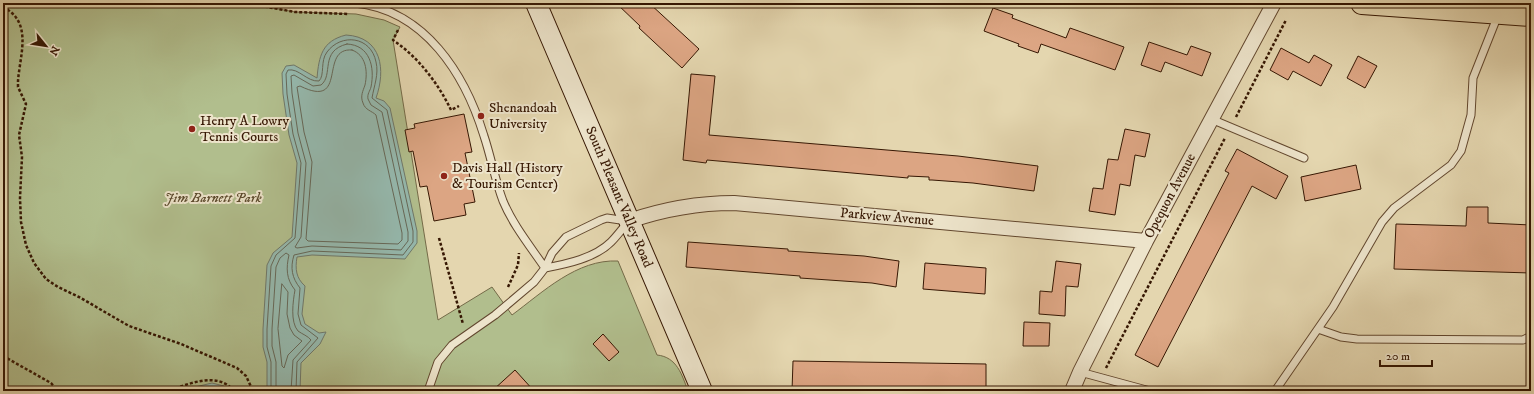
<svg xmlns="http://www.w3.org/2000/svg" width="1534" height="394" viewBox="0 0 1534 394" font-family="'IM FELL DW Pica',serif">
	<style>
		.green { fill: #b1be8d; stroke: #746a48 }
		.water { fill: #95b9ae; stroke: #6f786a }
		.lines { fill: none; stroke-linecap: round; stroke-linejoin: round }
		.shore { stroke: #666858; stroke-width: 1 }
		.building { fill: #dca583; stroke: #361703 }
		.service-casing { stroke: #62472e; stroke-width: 9 }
		.minor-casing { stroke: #62472e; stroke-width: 16 }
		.secondary-casing { stroke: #361703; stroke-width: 22 }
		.primary-casing { stroke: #361703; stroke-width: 24 }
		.path { stroke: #361703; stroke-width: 2.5; stroke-dasharray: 3 2; stroke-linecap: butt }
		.service { stroke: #ede4cb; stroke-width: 7 }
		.minor { stroke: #ede4cb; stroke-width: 14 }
		.secondary { stroke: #ede4cb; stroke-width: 20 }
		.primary { stroke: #e4d6af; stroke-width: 22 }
		.poi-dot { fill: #8f2418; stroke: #ede4cb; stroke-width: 1.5 }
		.labels { text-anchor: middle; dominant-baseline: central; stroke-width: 4; stroke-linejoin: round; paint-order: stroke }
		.poi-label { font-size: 14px; fill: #361703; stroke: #ede4cb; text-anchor: start }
		.street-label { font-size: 14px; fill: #361703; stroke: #ede4cb }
		.park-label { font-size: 14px; font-style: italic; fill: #5b492c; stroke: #ede4cb }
	</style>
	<rect width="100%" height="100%" fill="#e4d6af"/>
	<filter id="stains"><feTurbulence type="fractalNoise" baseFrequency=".005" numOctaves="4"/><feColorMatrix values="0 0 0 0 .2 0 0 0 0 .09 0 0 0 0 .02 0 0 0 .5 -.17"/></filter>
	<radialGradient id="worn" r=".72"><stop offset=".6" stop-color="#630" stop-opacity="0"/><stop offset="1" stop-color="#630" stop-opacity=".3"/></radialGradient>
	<path class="green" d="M3,3H245L295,12L356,14L384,20L400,27L393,40L438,320L492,287L512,315C543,292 577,259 618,261L657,355C677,357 682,375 688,391H3Z"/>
	<path class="water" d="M346,35C382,37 386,70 376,98L384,101L390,108L417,231V243L405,259L312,255L297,257C295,269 296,278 305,286L302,314L305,324L319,333L326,332L320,344L301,363L300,391H267V362L263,347V329L267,265L273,253L292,237L297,163L289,135L283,94L282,73L286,66L294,65L317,78C319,56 322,41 346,35Z
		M212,383L224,386L229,391H178Z"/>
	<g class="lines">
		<path class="shore" d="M347,44C370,45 375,67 371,87C370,91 367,94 368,99L371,105L382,112L408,232V241L401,250L312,246L297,248L295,247L301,237L306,163L298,133L292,93L291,76L294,75L313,86L321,85C334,75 319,51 347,44Z
			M352,50C366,55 368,71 365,85C363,91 360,96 363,103C365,110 372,111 376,115L402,233V240L398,244L308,241L306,239L312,162L304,132L297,87L300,86C349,110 318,47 352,50Z
			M282,284L288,292L287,314L290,328L294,335L302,341L288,355L284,368L282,366L278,329Z
			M271,391V362L267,347V329L271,266L276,255L295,238L301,163L293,134L287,94L286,74L288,70C299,68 307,82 319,81C325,75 320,61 327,52C341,33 371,36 376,62C379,74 374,86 372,98L387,110L413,231V242L403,255L312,251L294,255C290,268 292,278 300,288L298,314L301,325L318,338L297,362L296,391
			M276,391V362L272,346V329L276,267L280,258L286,253L289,255C286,268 286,279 295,290C293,301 290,322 298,331C302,334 308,336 311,340L293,360L291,391"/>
	</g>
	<path class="building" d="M616,3H649L699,49L682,68L639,28L640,26Z
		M993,8L1013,15L1012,18L1066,38L1070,28L1124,47L1115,70L1041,44L1038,53L1018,46L1019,44L984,31Z
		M1149,42L1187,55L1191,46L1211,53L1202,76L1165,62L1161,72L1141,65Z
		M1281,48L1309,63L1314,55L1332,65L1321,86L1293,71L1288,80L1270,70Z
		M1358,56L1377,66L1365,88L1347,78Z
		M691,74L715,76L709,135L958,156L1038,166L1034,191L973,183L932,180H929V177L908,176V178L707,160L706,163L683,160Z
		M464,114L472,152L465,153L475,202L464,204L466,215L434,221L427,186L420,187L413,151L409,152L405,130L415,128L414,124Z
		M1125,129L1150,134L1145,157L1135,155L1130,186L1120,184L1115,215L1089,211L1093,188L1103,189L1108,159L1118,160Z
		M1237,149L1288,176L1276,199L1252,186L1158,367L1135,355L1229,173L1225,171Z
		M1356,165L1361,189L1305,201L1301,177Z
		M1467,207H1488V223L1531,225V273L1394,269L1396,224L1466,226Z
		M688,242L788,249V251L864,256L899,261L896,287L872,283L800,278V276L686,267Z
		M1056,261L1081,264L1078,287L1066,286L1065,316L1039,314L1040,291L1052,292Z
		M925,263L986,268L985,294L923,289Z
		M1024,322L1050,323L1049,346H1023Z
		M603,334L619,352L609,361L593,344Z
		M793,361L986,364V391H792Z
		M515,370L534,391H492Z"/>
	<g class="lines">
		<defs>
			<path id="service" d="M355,3C425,10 465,74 484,136C491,157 495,180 503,201C513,225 530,246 545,268
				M1211,119L1304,158
				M545,268C567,264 595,258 611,242C617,236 622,229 628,222
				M1318,329L1341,337L1357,339L1523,340L1531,336
				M1080,372L1150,391
				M428,391L438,362L452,345L495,315L534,282L545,268L552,253L566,237L601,220L607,218L627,221
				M1275,391L1333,307L1382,222L1394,208L1451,165L1461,151L1471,115L1473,78L1498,15"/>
			<path id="minor" d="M629,221C664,209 697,203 734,203L1146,241
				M1072,391L1080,372L1146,241L1274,3"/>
			<path id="secondary" d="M536,3L702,391"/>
			<path id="primary" d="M1362,3L1531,15"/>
		</defs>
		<use href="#service" class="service-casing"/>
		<use href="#minor" class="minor-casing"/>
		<use href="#secondary" class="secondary-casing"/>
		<use href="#primary" class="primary-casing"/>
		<path class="path" d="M245,3L295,12L348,14
			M3,7C33,22 20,54 18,81V87L26,104L19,135L22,157L20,198L21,222L26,245L34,263L46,279L58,287L79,297L129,326L181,344L237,368L246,376L253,391
			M398,30L393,40C418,57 438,83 451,110L459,106
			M1236,117L1286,20
			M439,238L463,324
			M508,287L518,265L519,253
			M3,356L51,383L58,391
			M1106,368L1225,138
			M166,391C188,385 217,370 234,391"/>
		<use href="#service" class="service"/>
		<use href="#minor" class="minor"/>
		<use href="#secondary" class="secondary"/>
		<use href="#primary" class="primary"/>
	</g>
	<g class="poi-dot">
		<circle cx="481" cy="116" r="4"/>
		<circle cx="192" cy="129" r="4"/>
		<circle cx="444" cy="176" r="4"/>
	</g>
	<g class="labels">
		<g class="poi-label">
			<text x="489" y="108">Shenandoah<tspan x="489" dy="16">University</tspan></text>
			<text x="200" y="121">Henry A Lowry<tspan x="200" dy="16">Tennis Courts</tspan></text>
			<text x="452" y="168">Davis Hall (History<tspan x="452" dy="16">&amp; Tourism Center)</tspan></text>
		</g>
		<g class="street-label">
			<text transform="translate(1170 196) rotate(-62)">Opequon Avenue</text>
			<text transform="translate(619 197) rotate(67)">South Pleasant Valley Road</text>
			<text transform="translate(887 217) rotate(5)">Parkview Avenue</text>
		</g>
		<g class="park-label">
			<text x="213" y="198">Jim Barnett Park</text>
		</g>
	</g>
	<rect width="1534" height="394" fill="none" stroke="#e4d6af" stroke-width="16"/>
	<rect x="4" y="4" width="1526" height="386" fill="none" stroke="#361703" stroke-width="2"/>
	<rect x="8" y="8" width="1518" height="378" fill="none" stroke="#361703"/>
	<g transform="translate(46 46) rotate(120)" stroke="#ede4cb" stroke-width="3" paint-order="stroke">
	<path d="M0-3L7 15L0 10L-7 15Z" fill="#361703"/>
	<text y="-6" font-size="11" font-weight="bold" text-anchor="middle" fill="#361703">N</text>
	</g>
	<path d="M1380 360v6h52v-6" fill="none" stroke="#361703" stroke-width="2"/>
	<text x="1386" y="360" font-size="12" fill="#361703" stroke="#ede4cb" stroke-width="3" paint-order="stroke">20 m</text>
	<rect width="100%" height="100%" filter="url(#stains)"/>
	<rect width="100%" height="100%" fill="url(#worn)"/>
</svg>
